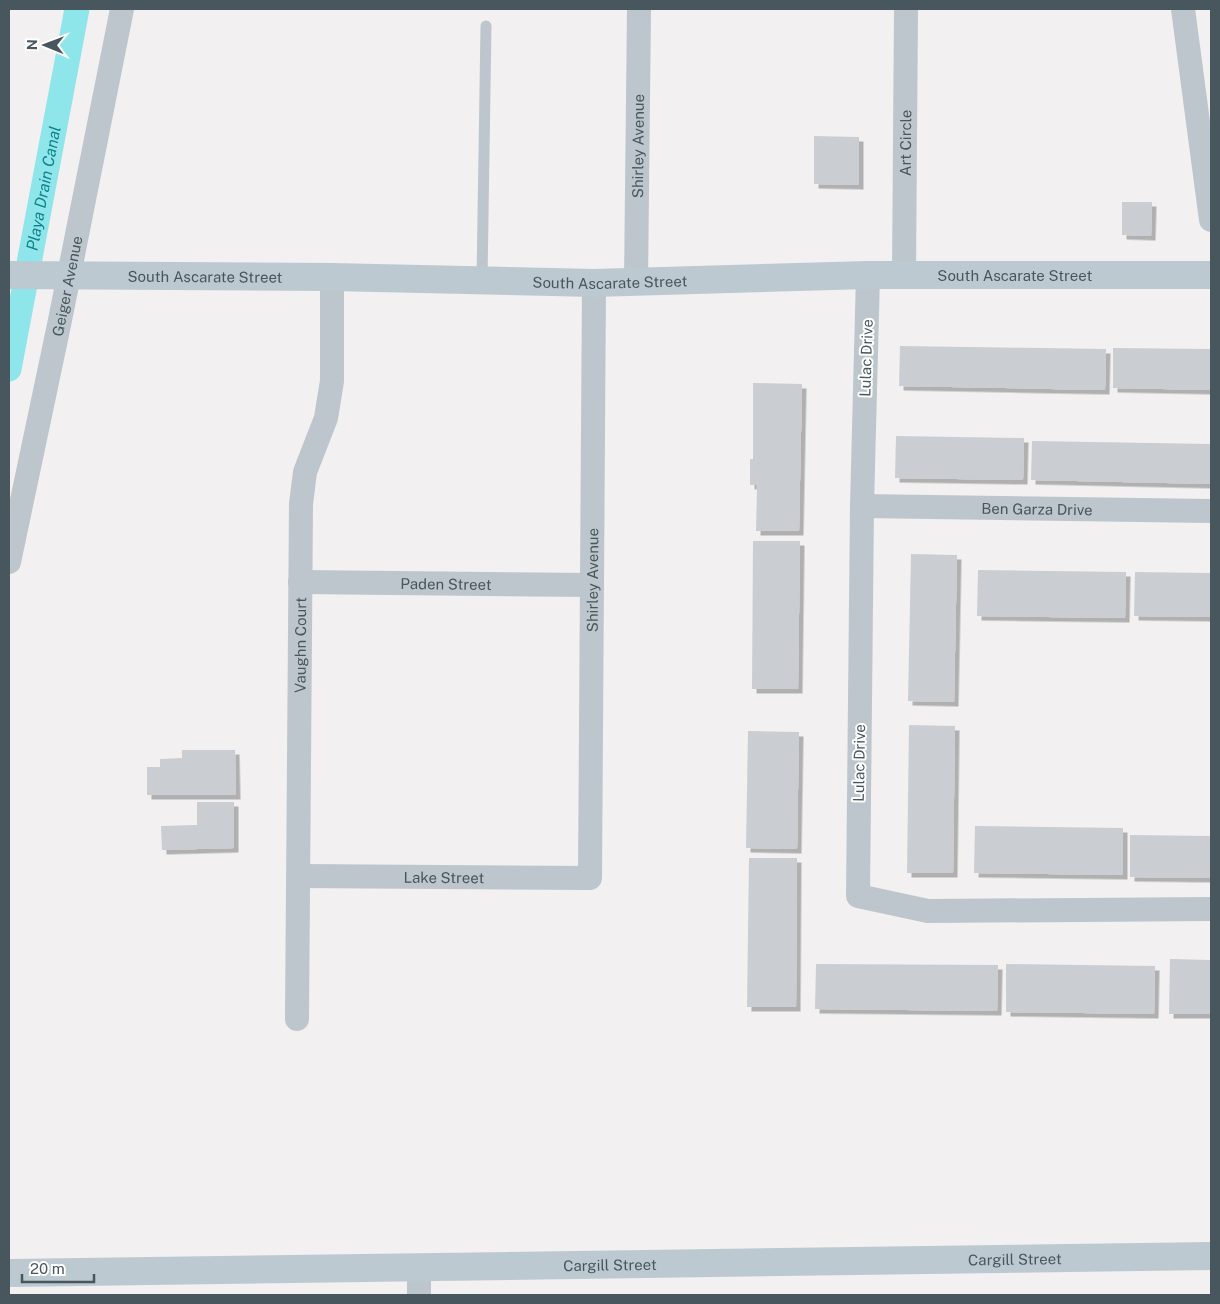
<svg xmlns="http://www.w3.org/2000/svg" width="1220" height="1304" viewBox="0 0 1220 1304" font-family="'Public Sans',sans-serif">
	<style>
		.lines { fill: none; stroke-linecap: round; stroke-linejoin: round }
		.canal { stroke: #8ee5ea; stroke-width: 25 }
		.building { fill: #caced2; filter: url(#shadow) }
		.lane { stroke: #bcc6cc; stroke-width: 11 }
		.street { stroke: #bcc6cc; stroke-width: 24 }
		.secondary { stroke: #bcc9d1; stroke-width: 28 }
		.labels { text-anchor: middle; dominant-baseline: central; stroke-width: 4; stroke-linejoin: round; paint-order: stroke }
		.street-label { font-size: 15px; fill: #48565d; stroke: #fff }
		.water-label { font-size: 16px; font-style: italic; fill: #10838a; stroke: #fff }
	</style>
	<defs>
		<filter id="shadow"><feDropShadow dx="4.5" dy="4.5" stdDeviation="0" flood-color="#0004"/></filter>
	</defs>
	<rect width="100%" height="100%" fill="#f2f0f0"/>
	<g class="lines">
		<path class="canal" id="s1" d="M9,369L77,9"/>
	</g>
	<path class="building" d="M814,136L859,137V185L814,184Z
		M1122,202H1152L1151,236L1122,235Z
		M900,346L1106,349L1105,390L899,386Z
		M1113,348L1211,349V390L1113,388Z
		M753,383L802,384L799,531H756L757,485H750V459H753Z
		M896,436L1024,438L1023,480L895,478Z
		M1032,441L1211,444V484L1031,480Z
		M753,541H800L798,689H752Z
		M911,554L957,555L954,702L908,701Z
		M978,570L1126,572L1125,618L977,616Z
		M1135,572L1211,573V617L1134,616Z
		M909,725L955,726L953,873H907Z
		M748,731L799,732L797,849L746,848Z
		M182,750H235L236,795H147V767H160V759L182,758Z
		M197,802H234V848L162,850L161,826L197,825Z
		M975,826L1123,828V875L974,873Z
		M1130,835L1211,836V878L1130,877Z
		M749,858H797L796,1007H747Z
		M1170,959L1211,960V1014H1169Z
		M816,964L998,965L997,1011L815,1009Z
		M1006,964L1155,966L1154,1014L1006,1012Z"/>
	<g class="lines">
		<path class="lane" d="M482,280L486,26"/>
		<g class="street">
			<path d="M1183,9L1211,220"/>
			<path d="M868,275L862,506L858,896L928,911L1211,909"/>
			<path id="s2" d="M904,275L906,9"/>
			<path id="s3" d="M636,282L639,9"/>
			<path id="s4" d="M862,506L1211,511"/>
			<path id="s5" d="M9,562L59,325L122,9"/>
			<path id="s6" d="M300,582L592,585"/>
			<path id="s7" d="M299,876L590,878L594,283"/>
			<path id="s8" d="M297,1019L301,504L305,472L326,418L332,381V277"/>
			<path d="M419,1295V1267"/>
		</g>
		<g class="secondary">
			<path id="s9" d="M9,275L332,277L594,283L868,275H1211"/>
			<path id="s10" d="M9,1273L1211,1256"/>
		</g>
	</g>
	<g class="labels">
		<g class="street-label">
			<text stroke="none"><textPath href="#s2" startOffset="132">Art Circle</textPath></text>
			<text stroke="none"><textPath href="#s3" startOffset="136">Shirley Avenue</textPath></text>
			<text stroke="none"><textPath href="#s9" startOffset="1006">South Ascarate Street</textPath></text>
			<text stroke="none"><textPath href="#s9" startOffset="196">South Ascarate Street</textPath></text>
			<text stroke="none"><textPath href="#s9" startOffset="601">South Ascarate Street</textPath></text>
			<text stroke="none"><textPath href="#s5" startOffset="282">Geiger Avenue</textPath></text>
			<text transform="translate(866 358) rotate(-88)">Lulac Drive</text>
			<text stroke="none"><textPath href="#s4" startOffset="175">Ben Garza Drive</textPath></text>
			<text stroke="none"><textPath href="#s7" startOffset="589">Shirley Avenue</textPath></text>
			<text stroke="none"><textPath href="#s6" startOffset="146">Paden Street</textPath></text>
			<text stroke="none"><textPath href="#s8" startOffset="374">Vaughn Court</textPath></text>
			<text transform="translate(859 763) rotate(-89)">Lulac Drive</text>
			<text stroke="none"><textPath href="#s7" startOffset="145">Lake Street</textPath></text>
			<text stroke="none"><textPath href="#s10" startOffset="1006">Cargill Street</textPath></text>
			<text stroke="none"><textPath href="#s10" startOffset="601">Cargill Street</textPath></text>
		</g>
		<g class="water-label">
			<text stroke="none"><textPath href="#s1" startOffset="184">Playa Drain Canal</textPath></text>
		</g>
	</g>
	<rect width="1220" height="1304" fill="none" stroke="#48565d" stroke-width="20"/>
	<g transform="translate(45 45) rotate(271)" stroke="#ffffff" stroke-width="4" paint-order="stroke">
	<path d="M0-4L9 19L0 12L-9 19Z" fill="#48565d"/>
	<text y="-8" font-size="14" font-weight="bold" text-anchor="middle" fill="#48565d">N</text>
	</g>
	<path d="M22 1274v8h72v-8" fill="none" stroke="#48565d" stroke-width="2.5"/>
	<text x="30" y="1274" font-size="15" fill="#48565d" stroke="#ffffff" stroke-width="4" paint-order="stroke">20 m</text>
</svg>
